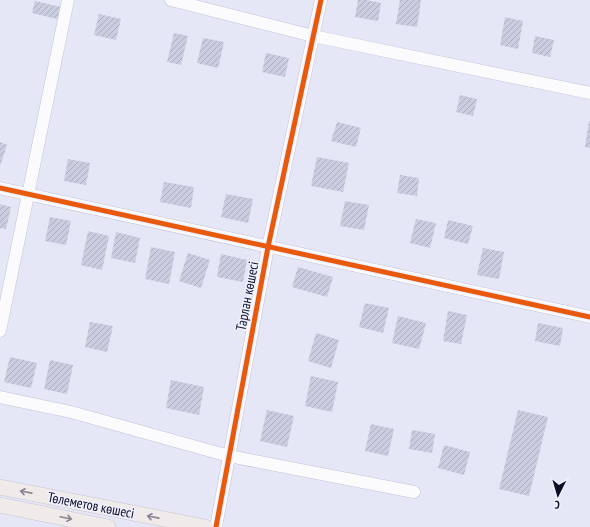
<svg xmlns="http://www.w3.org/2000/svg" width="590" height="527" viewBox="0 0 590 527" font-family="'PT Sans Narrow',sans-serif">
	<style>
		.building { fill: url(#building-hatch) }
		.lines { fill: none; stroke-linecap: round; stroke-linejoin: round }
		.minor-casing { stroke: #c1c3d7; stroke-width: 13 }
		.major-casing { stroke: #c5c6d0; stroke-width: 16 }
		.minor { stroke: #fbfbfe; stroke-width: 12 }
		.major { stroke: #f1eaeb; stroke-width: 15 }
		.cycleway-casing { stroke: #eef0fe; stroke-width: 8 }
		.cycleway { stroke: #e8590c; stroke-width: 5 }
		.oneway { stroke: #8a8792 }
		.labels { text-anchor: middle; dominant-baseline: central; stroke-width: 3; stroke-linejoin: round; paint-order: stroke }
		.street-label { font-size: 14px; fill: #0d0e26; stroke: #eef0fe }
	</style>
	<defs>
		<pattern id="building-hatch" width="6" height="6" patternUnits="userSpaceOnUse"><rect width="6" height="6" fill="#cacde0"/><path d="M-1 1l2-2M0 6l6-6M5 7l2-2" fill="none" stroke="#acafc0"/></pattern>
	</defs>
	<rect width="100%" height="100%" fill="#e5e7f6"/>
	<path class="building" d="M358,0H366L381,3L378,21L355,17Z
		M400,0H421L417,27L396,24Z
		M35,1L61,7L57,19L32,13Z
		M99,14L121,19L116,40L94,35Z
		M505,17L523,21L518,49L500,45Z
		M174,33L188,36L181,65L167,62Z
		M535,36L554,40L550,57L532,53Z
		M203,38L224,42L218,68L197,63Z
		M266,53L289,58L285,77L262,72Z
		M460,95L477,99L473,116L456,112Z
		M589,121H590V148L585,147Z
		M337,122L361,128L356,147L331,141Z
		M0,142L7,145L0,166Z
		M317,157L349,163L343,192L311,186Z
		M68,159L90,163L86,185L64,181Z
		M400,175L419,178L417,196L397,193Z
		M164,182L194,187L191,208L160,202Z
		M226,194L253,199L248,223L221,217Z
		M345,201L369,205L364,230L340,226Z
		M0,204L11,207L6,229L0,228Z
		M50,217L71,221L66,245L45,241Z
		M416,219L436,223L430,248L410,243Z
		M448,220L473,226L468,244L444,238Z
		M88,231L109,236L102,270L81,265Z
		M116,232L140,238L135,263L111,258Z
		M151,247L175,252L169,284L145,279Z
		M483,248L504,252L499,279L477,275Z
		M188,253L210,260L201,288L179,281Z
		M221,254L247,260L243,282L217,277Z
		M298,267L333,277L327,297L292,287Z
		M365,303L389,308L383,333L359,327Z
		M448,311L467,315L461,344L443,341Z
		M398,316L426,323L419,349L392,343Z
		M90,322L113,326L107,352L85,347Z
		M538,323L563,328L560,346L535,341Z
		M316,333L339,340L331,368L308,361Z
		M10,357L37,363L31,388L4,382Z
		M50,360L73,365L67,394L44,389Z
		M311,376L338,382L332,412L305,406Z
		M171,380L204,387L199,415L166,408Z
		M267,410L294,416L287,447L260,441Z
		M518,410L548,417L529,496L499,489Z
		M371,424L394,429L388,456L365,451Z
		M412,430L435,434L432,453L409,449Z
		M444,445L470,452L464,475L438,468Z"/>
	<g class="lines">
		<defs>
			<path id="minor" d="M171,0L313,36L590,93
				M0,188L590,317
				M0,331L68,0
				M0,397L71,412L229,456L414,492
				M216,527L268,247L321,0"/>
			<path id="major" d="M0,487L205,527
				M0,505L108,527"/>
		</defs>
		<use href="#minor" class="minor-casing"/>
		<use href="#major" class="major-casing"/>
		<use href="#minor" class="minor"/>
		<use href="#major" class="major"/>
		<defs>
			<path id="cycleway" d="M0,188L590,317
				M216,527L268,247L321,0"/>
		</defs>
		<use href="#cycleway" class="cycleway-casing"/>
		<use href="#cycleway" class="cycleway"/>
	</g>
	<defs><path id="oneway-shaft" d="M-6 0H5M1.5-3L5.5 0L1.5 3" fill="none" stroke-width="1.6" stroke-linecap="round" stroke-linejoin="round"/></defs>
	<g class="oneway">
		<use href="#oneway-shaft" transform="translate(26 492) rotate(-169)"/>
		<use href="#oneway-shaft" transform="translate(153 517) rotate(-169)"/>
		<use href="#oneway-shaft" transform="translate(66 518) rotate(12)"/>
	</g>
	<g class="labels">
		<g class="street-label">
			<text transform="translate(247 296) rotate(-79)">Тарлан көшесі</text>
			<text transform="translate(91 505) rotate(11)">Төлеметов көшесі</text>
		</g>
	</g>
	<g transform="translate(558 495) rotate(185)" stroke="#eef0fe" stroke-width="3" paint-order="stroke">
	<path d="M0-3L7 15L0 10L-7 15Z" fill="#0d0e26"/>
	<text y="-6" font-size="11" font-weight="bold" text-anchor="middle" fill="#0d0e26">С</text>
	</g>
</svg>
